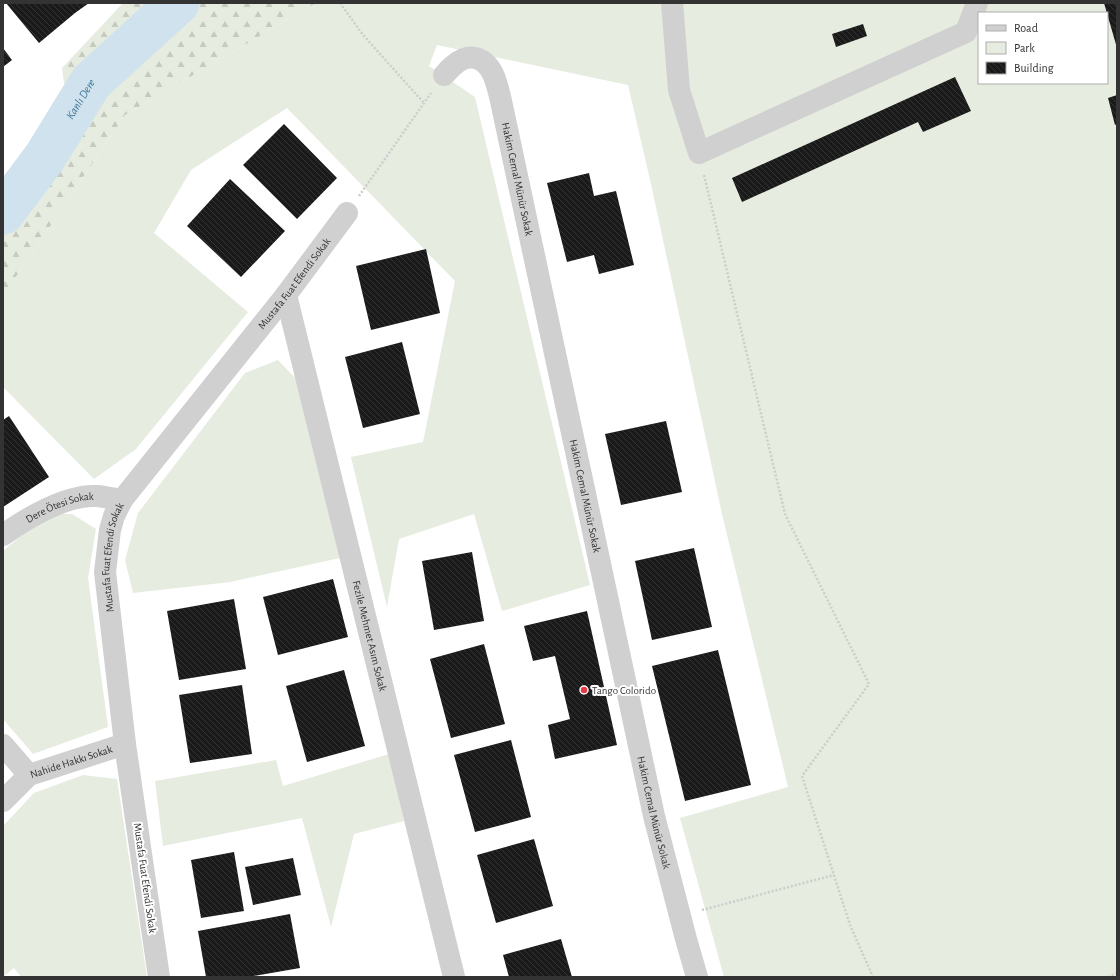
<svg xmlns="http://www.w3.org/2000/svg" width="1120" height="980" viewBox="0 0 1120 980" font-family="'Alegreya Sans',sans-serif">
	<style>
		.green { fill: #e6ecdf; fill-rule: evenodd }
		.forest { fill: url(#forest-firs) }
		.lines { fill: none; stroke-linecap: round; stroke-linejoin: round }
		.river { stroke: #cfe2ee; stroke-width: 43 }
		.building { fill: url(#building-back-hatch) }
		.path { stroke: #cdcdcd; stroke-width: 2.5; stroke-dasharray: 2 2; stroke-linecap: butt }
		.minor { stroke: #d0d0d0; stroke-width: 22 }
		.poi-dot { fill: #e63946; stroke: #fff; stroke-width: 1.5 }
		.labels { text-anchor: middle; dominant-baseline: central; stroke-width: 4; stroke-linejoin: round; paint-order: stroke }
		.street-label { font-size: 11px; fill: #333; stroke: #fff }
		.poi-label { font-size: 11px; fill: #333; stroke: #fff; text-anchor: start }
		.water-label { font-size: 12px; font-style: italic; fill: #3f7597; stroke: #fff }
	</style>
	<defs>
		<pattern id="forest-firs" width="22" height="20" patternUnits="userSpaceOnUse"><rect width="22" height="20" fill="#e6ecdf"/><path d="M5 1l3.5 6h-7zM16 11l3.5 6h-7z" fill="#c6cbc0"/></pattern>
		<pattern id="building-back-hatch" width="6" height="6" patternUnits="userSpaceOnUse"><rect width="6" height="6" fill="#1a1a1a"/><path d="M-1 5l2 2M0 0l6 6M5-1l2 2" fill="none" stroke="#333"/></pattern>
	</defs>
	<rect width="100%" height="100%" fill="#fff"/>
	<path class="green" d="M316,3H1117V977H724L680,818L788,787L722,514L651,184L628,85L437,45L429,66L475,97L590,585L502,611L474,514L399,539L387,607L351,457L423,442L455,281L287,108L191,170L154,233L248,312L136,449L94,479L3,387V296L125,115ZM979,13H1107V83H979Z
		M278,360L297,380L340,558L230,582L133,593L125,560L138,513L245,373Z
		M47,514H72L96,529L88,578L108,727L33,754L3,719V551Z
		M389,754L404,821L354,834L331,927L302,818L163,846L155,781L276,760L283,786Z
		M83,775L117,779L147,977H21L14,968L3,977V826L34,793Z"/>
	<path class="forest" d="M123,3H316L125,115L3,296V211L73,147L62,68Z"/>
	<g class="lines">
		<path class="river" id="s1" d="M3,213L45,157L91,82L178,3"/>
	</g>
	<path class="building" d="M6,3H89L75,13L39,43Z
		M1104,3H1117V48Z
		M863,24L867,36L836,47L832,34Z
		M3,48L12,60L3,67Z
		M955,77L971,111L923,132L918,122L742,202L732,178Z
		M1117,95V124L1115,125L1108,98Z
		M284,124L337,178L297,219L243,165Z
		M589,173L594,196L616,191L634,265L599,274L594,255L567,262L547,183Z
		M230,179L285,231L241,277L187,226Z
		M426,249L440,313L371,330L356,266Z
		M402,342L420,414L363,428L345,357Z
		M9,416L49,477L3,507V420Z
		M666,421L682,492L621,505L605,434Z
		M694,548L712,627L652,640L635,561Z
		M472,552L484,621L434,630L422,561Z
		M333,579L348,637L278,655L263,597Z
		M234,599L246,669L179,680L167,611Z
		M587,611L617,745L555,759L548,725L570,719L555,656L533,661L524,626Z
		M484,644L505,724L451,738L430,659Z
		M718,650L751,785L685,801L652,666Z
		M344,670L365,746L307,762L286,686Z
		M242,685L252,754L190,763L179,695Z
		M511,740L531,817L475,832L454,755Z
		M534,839L553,906L496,923L477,855Z
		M234,852L244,911L201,918L191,860Z
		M293,858L301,895L253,905L245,867Z
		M290,914L300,968L248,977H206L198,931Z
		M561,939L572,977H509L503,955Z"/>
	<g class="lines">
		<path class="path" d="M340,3L363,35L424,103
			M704,175L785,514L869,684L802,776L850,925L873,977
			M359,196L431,93
			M702,910L834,875
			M1108,977L1117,973"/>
		<g class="minor">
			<path d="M672,3L679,90L699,153L966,32L977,3"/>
			<path id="s2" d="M444,75C447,72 450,68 453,66C468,52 484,56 493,74C497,83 499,92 501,101L654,816L686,939L697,977"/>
			<path id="s3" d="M286,295L454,977"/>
			<path id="s4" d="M3,535C27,518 67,494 97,496C106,497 114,499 122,500"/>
			<path d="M3,745L29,775"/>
			<path id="s5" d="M3,801L29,775L125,744"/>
			<path id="s6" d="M159,977L125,744L105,572L110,530L114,516L122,500L286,295L347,213"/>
		</g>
	</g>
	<circle class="poi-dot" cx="584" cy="690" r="4"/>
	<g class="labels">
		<g class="street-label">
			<text stroke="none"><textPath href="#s2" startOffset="170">Hakim Cemal Münür Sokak</textPath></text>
			<text stroke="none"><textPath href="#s6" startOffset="760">Mustafa Fuat Efendi Sokak</textPath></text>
			<text stroke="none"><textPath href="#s2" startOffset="494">Hakim Cemal Münür Sokak</textPath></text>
			<text stroke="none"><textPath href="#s4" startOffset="64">Dere Ötesi Sokak</textPath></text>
			<text stroke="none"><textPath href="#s6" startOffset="424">Mustafa Fuat Efendi Sokak</textPath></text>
			<text stroke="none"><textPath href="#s3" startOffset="351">Fezile Mehmet Asım Sokak</textPath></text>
			<text stroke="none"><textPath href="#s5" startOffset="81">Nahide Hakkı Sokak</textPath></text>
			<text stroke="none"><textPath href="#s2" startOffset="818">Hakim Cemal Münür Sokak</textPath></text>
			<text transform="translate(145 878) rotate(82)">Mustafa Fuat Efendi Sokak</text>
		</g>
		<g class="poi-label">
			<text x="592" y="690">Tango Colorido</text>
		</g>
		<g class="water-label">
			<text stroke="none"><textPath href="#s1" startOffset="138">Kanlı Dere</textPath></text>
		</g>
	</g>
	<rect width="1120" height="980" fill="none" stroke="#333333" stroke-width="8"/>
	<rect x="978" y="12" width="130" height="72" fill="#ffffff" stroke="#adadad"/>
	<rect x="986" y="25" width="20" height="6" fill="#d0d0d0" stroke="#adadad"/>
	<text x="1014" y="32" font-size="12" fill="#333333">Road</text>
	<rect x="986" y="42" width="20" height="12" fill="#e6ecdf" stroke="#adadad"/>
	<text x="1014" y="52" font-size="12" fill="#333333">Park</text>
	<rect x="986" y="62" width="20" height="12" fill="url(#building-back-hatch)" stroke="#adadad"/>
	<text x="1014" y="72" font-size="12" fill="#333333">Building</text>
</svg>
